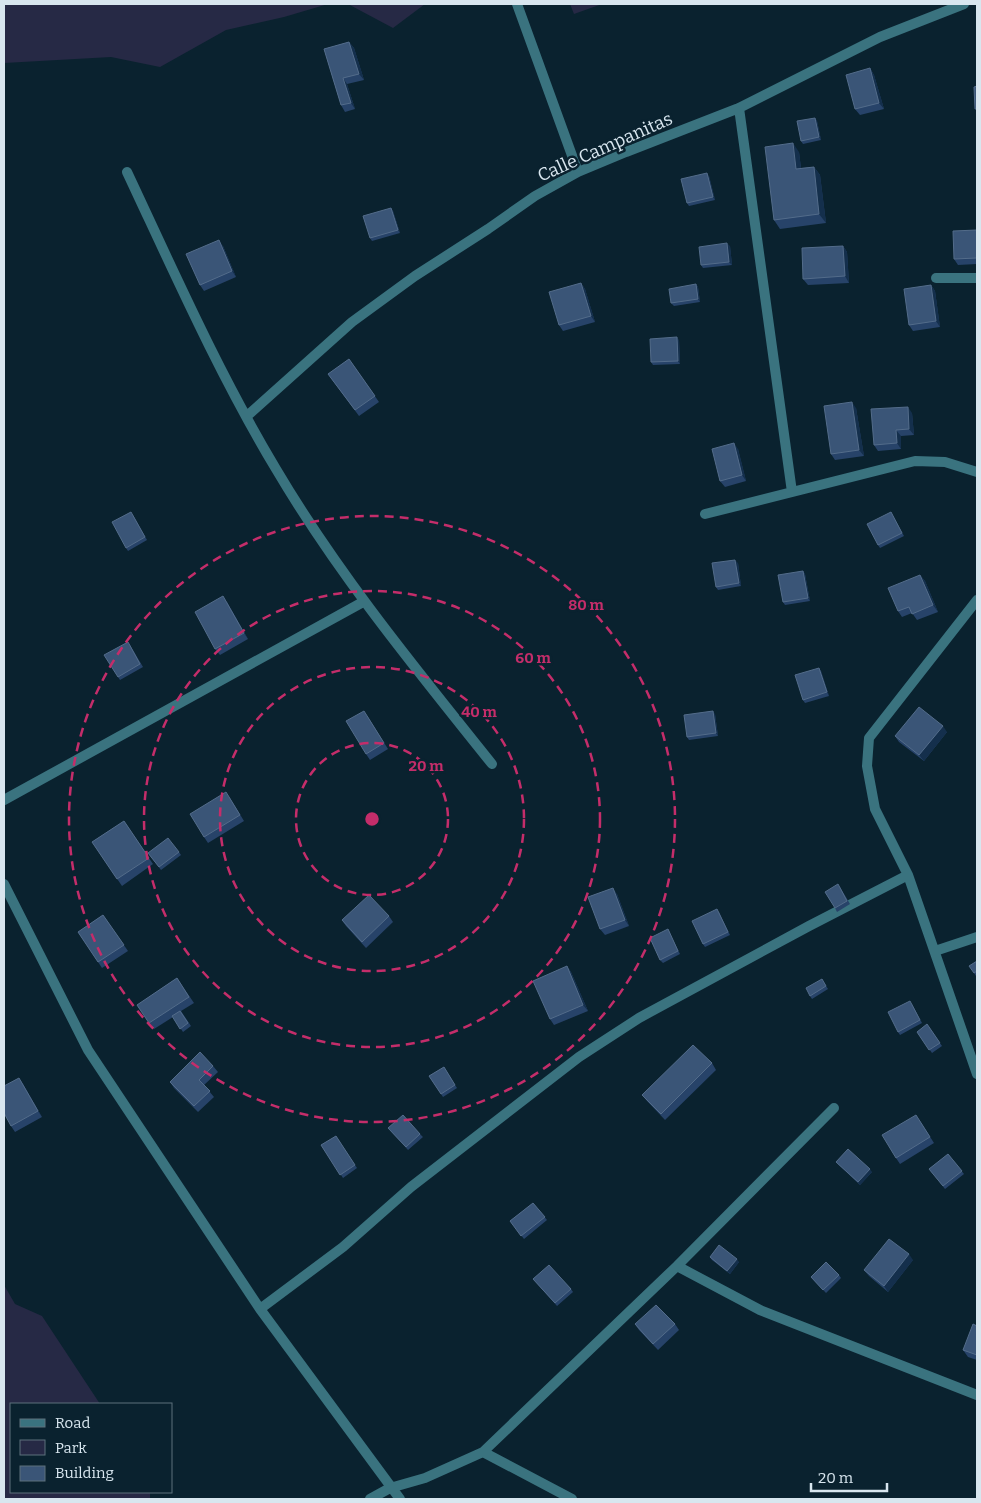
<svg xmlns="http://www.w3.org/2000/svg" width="981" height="1503" viewBox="0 0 981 1503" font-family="Bitter,serif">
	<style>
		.green { fill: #262945 }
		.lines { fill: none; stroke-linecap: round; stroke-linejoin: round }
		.lane { stroke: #3a737f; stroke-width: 10 }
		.street { stroke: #3a737f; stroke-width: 10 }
		.wall { fill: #274369 }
		.shaded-wall { fill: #142f4c }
		.building { fill: #3a5577; stroke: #536c8a }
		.ring { fill: none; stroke: #c42d6a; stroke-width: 2.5; stroke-dasharray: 9 6 }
		.labels { text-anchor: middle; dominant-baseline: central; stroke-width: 5; stroke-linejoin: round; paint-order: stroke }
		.street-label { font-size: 18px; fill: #d8e6ef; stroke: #0a222f }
		.centre { fill: #c42d6a; stroke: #0a222f; stroke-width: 2.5 }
		.ring-label { font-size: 15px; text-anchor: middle; font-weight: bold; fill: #c42d6a; stroke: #0a222f; stroke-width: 5; stroke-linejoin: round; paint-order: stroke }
	</style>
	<rect width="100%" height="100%" fill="#0a222f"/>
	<path class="green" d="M4,4H328L284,17L226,30L160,67L111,57L4,63Z
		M348,4H425L393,28Z
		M570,4H602L574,14Z
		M4,1285L15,1304L42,1316L100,1404H11V1492H150V1499H4Z"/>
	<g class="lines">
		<path class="lane" d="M936,278H977"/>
		<path class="street" d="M517,4L578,172
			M739,108L792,492
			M127,172C174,272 219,374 276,469C338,574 416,669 492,764
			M247,416L352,322L415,276L488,229L535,196L578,172L626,152L739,108L880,37L964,4
			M705,514L915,461L945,462L977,472
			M977,600L869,738L867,766L875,809L908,875L977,1074
			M4,800L363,602
			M4,884L88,1050L260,1309L400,1499
			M935,951L977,937
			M677,1266L760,1310L977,1395
			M260,1309L343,1247L411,1187L579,1057L639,1018L809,926L908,875
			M483,1452L677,1266L834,1108
			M370,1499L390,1488L425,1478L483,1452L572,1499"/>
	</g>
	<path class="wall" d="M349,42L354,48L364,80L347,84L355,109L345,112L341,105L324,49Z
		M870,68L874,75L884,109L860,115L855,109Z
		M815,118L817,121L821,140L803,144L801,141Z
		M799,152L801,168L814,167L820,175L826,223L780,229L774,220Z
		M709,176L715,200L689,206L687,203Z
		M391,208L393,211L400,233L372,241L370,238Z
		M977,230V264L958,265L954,259Z
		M223,246L236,277L204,291L200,285Z
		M730,246L732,265L703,268L701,265Z
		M843,246L847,252L849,283L808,285L803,279Z
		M581,283L585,289L595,322L563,331L559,325Z
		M696,284L698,287L700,302L674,306L671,303Z
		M931,285L935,291L940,327L913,331L909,325Z
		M679,340L680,364L653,365L651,362Z
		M349,359L379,402L359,416L328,374Z
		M856,408L864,456L835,460L831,454Z
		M912,413L914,435L901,436V449L878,451L874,445Z
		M738,449L746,481L725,487L720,481Z
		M891,512L904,536L880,548L878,545Z
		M133,515L147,540L128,551L126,548Z
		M738,563L741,586L718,590L716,587Z
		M803,571L805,574L810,601L785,605L783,602Z
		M920,575L925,581L938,612L917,620L912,613L902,617L898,611Z
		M227,602L248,639L220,655L215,649Z
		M130,645L143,667L120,680L118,677Z
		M819,668L821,671L829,696L805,703L803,700Z
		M715,714L718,736L689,740L687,737Z
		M368,717L388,749L370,760L366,754Z
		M947,732L924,761L899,742L895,736Z
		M230,798L244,821L208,843L204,837Z
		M124,821L153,864L122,886L92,842Z
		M179,852L181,855L161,870L148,853Z
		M840,887L850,904L837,912L835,908Z
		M617,894L629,926L605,935L600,929Z
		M719,912L730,935L705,947L703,944Z
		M103,915L128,951L102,968L78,932Z
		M389,916L393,922L366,948L346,926L342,920Z
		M668,929L680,954L663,963L660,960Z
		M977,961V975L976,976L974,973Z
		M567,966L571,972L588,1011L554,1025L550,1019Z
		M177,978L194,1003L181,1011L191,1026L183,1032L173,1017L154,1029L137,1005Z
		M822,979L828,989L812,999L810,996Z
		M912,1004L922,1023L900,1035L898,1032Z
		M927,1024L942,1046L932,1053L917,1032Z
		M712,1063L716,1070L665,1120L647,1101L642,1095Z
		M213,1066L218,1072L204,1085L214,1097L198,1112L174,1088L170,1082Z
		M444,1067L457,1088L443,1097L429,1076Z
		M19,1078L23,1084L42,1117L15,1132L11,1126Z
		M920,1121L934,1143L900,1164L896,1158Z
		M388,1128L420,1134L423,1137L408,1150Z
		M336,1136L357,1168L343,1178L321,1145Z
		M948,1154L964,1174L945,1189L929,1169Z
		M836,1162L872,1172L860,1185L839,1165Z
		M533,1203L547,1220L524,1239L510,1221Z
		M710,1257L739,1262L730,1274L712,1260Z
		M913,1260L888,1292L869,1276L864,1270Z
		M839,1275L841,1278L826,1293L811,1277Z
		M533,1279L571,1289L573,1292L557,1306Z
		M635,1324H675L679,1330L658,1350L639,1330Z
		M977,1326V1360L968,1357L963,1350Z"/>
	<path class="shaded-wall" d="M349,42L354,48L364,80L359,74Z
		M870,68L874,75L884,109L879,103Z
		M343,78L347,84L355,109L351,103Z
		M815,118L817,121L821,140L819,137Z
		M793,143L799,152L802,177L796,169Z
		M814,167L820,175L826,223L819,214Z
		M707,173L709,176L715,200L713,197Z
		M391,208L393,211L400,233L398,230Z
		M219,240L223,246L236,277L232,271Z
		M727,243L730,246L732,265L729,262Z
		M843,246L847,252L849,283L845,276Z
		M581,283L585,289L595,322L591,316Z
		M696,284L698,287L700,302L698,299Z
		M931,285L935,291L940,327L936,321Z
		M677,337L679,340L680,364L678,361Z
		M852,402L856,408L864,456L859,450Z
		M908,407L912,413L914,435L909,429Z
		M896,430L901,436V449L897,443Z
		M734,443L738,449L746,481L742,475Z
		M735,560L738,563L741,586L739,583Z
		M803,571L805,574L810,601L808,598Z
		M920,575L925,581L938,612L933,605Z
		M223,596L227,602L248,639L244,633Z
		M819,668L821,671L829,696L827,692Z
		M713,711L715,714L718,736L716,733Z
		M943,726L947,732L924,761L919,755Z
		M613,888L617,894L629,926L625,920Z
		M567,966L571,972L588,1011L583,1005Z
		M19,1078L23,1084L42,1117L38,1111Z
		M870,1169L872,1172L860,1185L858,1182Z
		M909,1254L913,1260L888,1292L884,1286Z
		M737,1259L739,1262L730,1274L727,1271Z"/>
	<path class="building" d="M349,42L359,74L343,78L351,103L341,105L324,49Z
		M870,68L879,103L855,109L846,75Z
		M977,86V109H975L974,87Z
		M815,118L819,137L801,141L797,121Z
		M793,143L796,169L814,167L819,214L774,220L765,147Z
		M707,173L713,197L687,203L681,179Z
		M391,208L398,230L370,238L363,216Z
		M977,230V258L954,259L953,231Z
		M219,240L232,271L200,285L186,254Z
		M727,243L729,262L701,265L699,247Z
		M843,246L845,276L803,279L802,248Z
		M581,283L591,316L559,325L549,292Z
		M696,284L698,299L671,303L669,289Z
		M931,285L936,321L909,325L904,289Z
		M677,337L678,361L651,362L650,339Z
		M349,359L375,396L355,410L328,374Z
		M852,402L859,450L831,454L824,406Z
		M908,407L909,429L896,430L897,443L874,445L871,409Z
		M734,443L742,475L720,481L712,449Z
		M131,512L145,537L126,548L112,522Z
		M891,512L902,533L878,545L867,524Z
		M735,560L739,583L716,587L712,563Z
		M803,571L808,598L783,602L778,575Z
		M920,575L933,605L912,614L909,607L898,611L888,588Z
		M223,596L244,633L215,649L195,612Z
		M128,642L140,664L118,677L104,655Z
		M819,668L827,692L803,700L795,675Z
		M919,707L943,726L919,755L895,736Z
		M364,711L384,743L366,754L346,721Z
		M713,711L716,733L687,737L684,715Z
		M226,792L240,815L204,837L190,814Z
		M124,821L149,858L117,879L92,842Z
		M168,838L179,852L159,867L148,853Z
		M838,884L847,901L835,908L825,892Z
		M613,888L625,920L600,929L588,897Z
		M369,895L389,916L362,942L342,920Z
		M717,909L728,932L703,944L692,921Z
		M103,915L124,945L98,962L78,932Z
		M668,929L678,951L660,960L650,938Z
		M977,961V971L974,973L969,966Z
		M567,966L583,1005L550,1019L533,981Z
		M177,978L189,997L149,1023L137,1005Z
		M822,979L826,986L810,996L806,988Z
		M910,1001L920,1020L898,1032L888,1012Z
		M180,1011L188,1023L180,1029L172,1016Z
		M927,1024L940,1043L929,1050L917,1032Z
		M693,1045L712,1063L661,1114L642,1095Z
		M200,1052L213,1066L199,1080L210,1091L194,1106L170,1082Z
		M444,1067L455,1085L441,1094L429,1076Z
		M19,1078L38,1111L11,1126L4,1113V1086Z
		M403,1115L420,1134L406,1147L388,1128Z
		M916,1115L930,1137L896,1158L882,1135Z
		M336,1136L355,1165L340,1175L321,1145Z
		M848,1149L870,1169L858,1182L836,1162Z
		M948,1154L962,1171L943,1186L929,1169Z
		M533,1203L545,1217L521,1236L510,1221Z
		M889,1239L909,1254L884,1286L864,1270Z
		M719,1245L737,1259L727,1271L710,1257Z
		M826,1262L839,1275L823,1290L811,1277Z
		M549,1265L571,1289L555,1303L533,1279Z
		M656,1305L675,1324L653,1344L635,1324Z
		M973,1324L977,1326V1355L963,1350Z"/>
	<g class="ring">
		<circle cx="372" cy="819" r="76"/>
		<circle cx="372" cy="819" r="152"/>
		<circle cx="372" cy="819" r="228"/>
		<circle cx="372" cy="819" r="303"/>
	</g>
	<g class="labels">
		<g class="street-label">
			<text transform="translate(605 147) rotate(-24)">Calle Campanitas</text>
		</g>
	</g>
	<circle cx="372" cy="819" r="8" class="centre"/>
	<g class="ring-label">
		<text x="586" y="610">80 m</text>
		<text x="533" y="663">60 m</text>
		<text x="479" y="717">40 m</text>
		<text x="426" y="771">20 m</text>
	</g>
	<rect width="981" height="1503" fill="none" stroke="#d8e6ef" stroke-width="10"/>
	<rect x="10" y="1403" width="162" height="90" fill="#0a222f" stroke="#5c707c"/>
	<rect x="20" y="1419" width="25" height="8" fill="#3a737f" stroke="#5c707c"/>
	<text x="55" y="1428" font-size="15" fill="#d8e6ef">Road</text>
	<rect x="20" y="1440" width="25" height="15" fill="#262945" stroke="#5c707c"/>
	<text x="55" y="1453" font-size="15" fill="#d8e6ef">Park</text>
	<rect x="20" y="1466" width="25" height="15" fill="#3a5577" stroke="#5c707c"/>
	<text x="55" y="1478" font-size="15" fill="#d8e6ef">Building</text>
	<path d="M811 1483v8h76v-8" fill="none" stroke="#d8e6ef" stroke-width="2.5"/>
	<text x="818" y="1483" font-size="15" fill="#d8e6ef" stroke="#0a222f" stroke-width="4" paint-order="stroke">20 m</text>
</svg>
